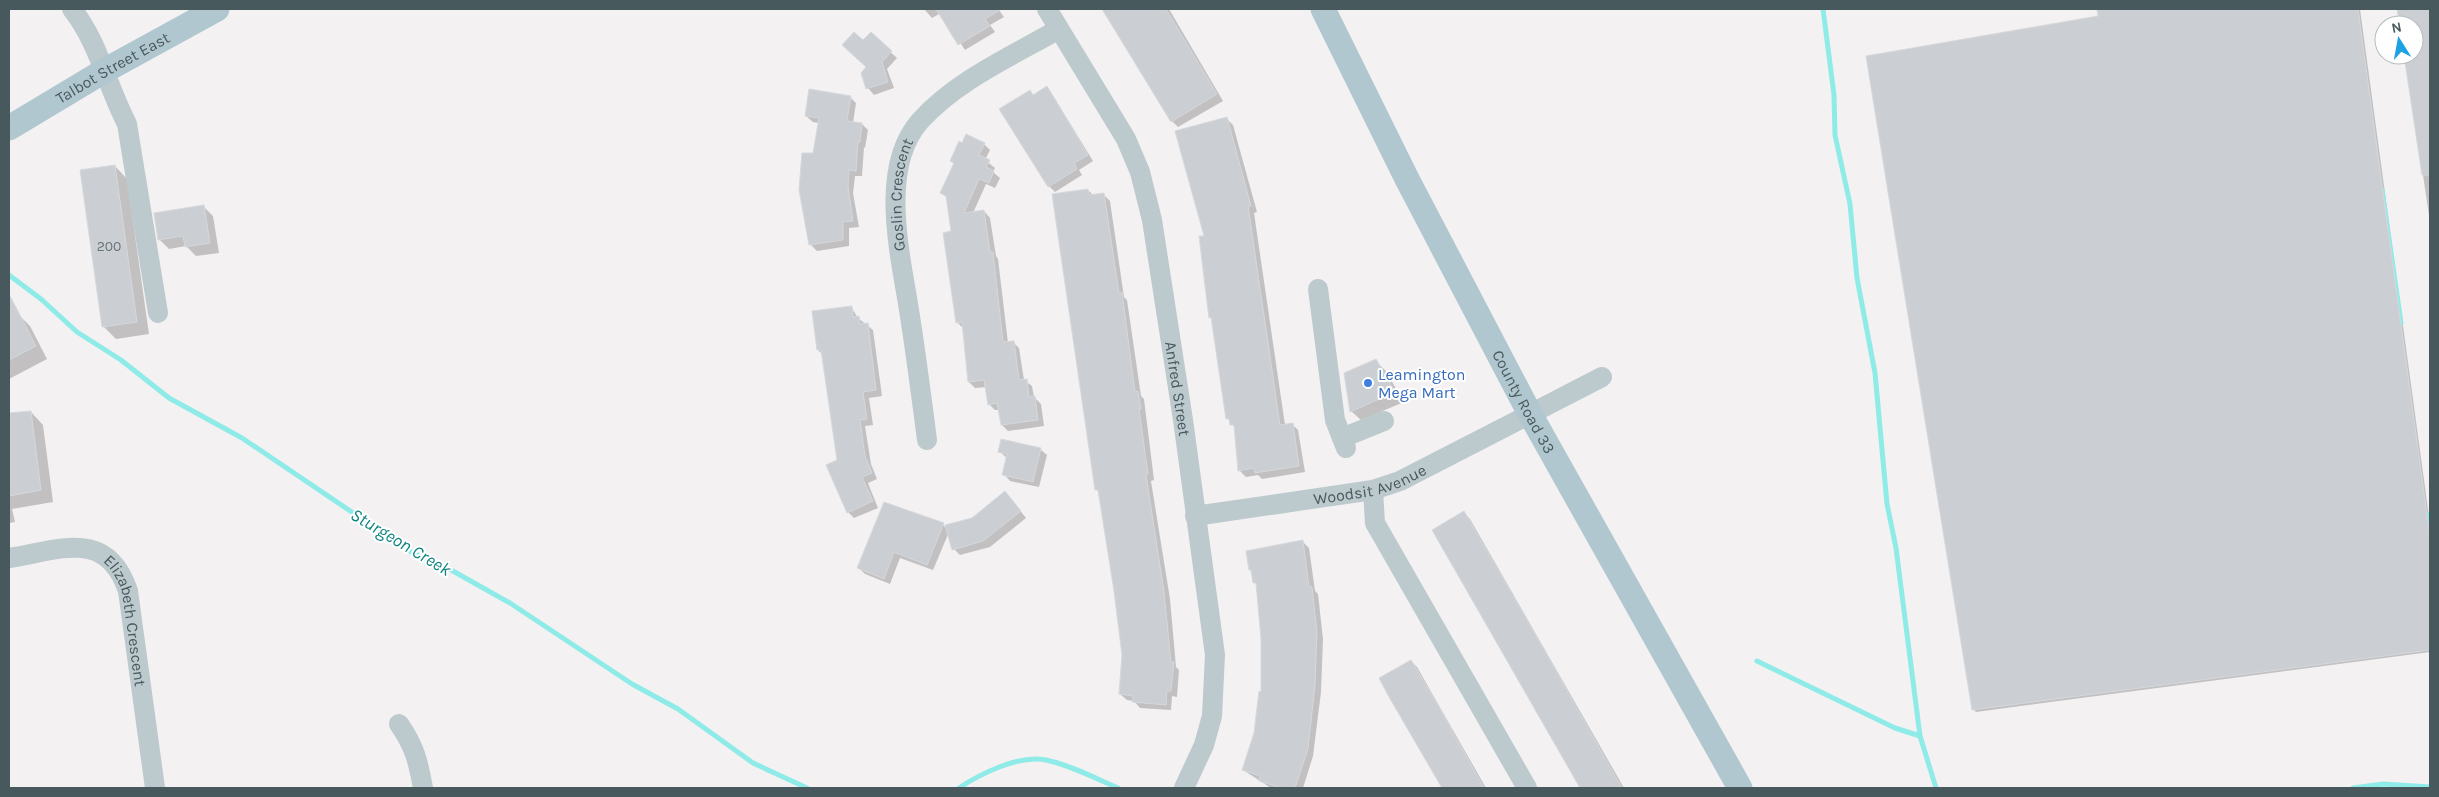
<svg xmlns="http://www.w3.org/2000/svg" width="2439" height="797" viewBox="0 0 2439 797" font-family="Karla,sans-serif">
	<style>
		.shadow { fill: #0003 }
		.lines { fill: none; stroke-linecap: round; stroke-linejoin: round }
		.stream { stroke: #8eebe8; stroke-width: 5 }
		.building { fill: #cbcfd3; stroke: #d5d8dc }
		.minor { stroke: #bcc9cd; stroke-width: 20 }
		.major { stroke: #b1c7cf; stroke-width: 25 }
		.shop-dot { fill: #3f7fe0; stroke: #fff; stroke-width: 2 }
		.labels { text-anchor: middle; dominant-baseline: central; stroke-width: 4; stroke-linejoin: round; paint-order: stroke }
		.number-label { font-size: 14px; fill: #69767b }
		.street-label { font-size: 16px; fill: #48595e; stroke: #fff }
		.shop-label { font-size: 16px; fill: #366cbe; stroke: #fff; text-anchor: start }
		.water-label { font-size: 18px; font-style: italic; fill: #0f8481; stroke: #fff }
	</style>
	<rect width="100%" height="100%" fill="#f3f1f1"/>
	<path class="shadow" d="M924,9H998L1004,17L990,25L995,32L965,50L941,13L932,18Z
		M1103,9H1169L1223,101L1178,127L1172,121Z
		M2098,9H2360L2430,524V652L1976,712L1973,709L2099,17Z
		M2398,9H2430V222L2405,55H2414V25H2401Z
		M871,34L897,58L887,69L894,88L874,95L868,88V67L863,42Z
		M1046,88L1052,94L1093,161L1079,170L1082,175L1055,192L1049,186L1033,96Z
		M850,97L856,103L853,123L862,124L868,130L865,148L864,147L862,176H855L853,193L859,227L849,228V246L817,251L811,245L814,154L819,123L813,122L806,116Z
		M1226,118L1233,125L1257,212L1254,213L1285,425L1292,424L1298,430L1305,472L1262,479L1258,475L1246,477L1239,470L1235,428L1227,418L1213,320L1210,317L1205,237Z
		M984,144L990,150L985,160L995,168L993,172L1000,178L995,188L986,184L973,213L984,211L990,218L996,256L998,259L1008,343L1013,342L1019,348L1024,380L1032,386L1034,397L1041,404L1044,426L1008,431L1002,425L1000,410H995L989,404L987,387L975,388L969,382L964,329L957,322L952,232L948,199L942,193L955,165L951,161Z
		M115,166L127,179L149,334L116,339L103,326Z
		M1088,190L1094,196L1104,195L1110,201L1124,297L1127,300L1141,396L1144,399L1154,480L1151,481L1170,599L1176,667L1179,670L1177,697L1172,696L1171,710L1140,708L1134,701L1127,700L1120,694L1124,655L1100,493L1097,490Z
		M204,207L213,216L219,253L196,256L186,246L169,249L159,239Z
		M851,307L858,318L873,330L882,396L869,398L873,425L865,426L871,464L877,479L868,483L878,508L854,518L848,512L823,355L818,350Z
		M18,314L30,326L47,359L9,379V319Z
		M1375,361L1385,370L1404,402L1361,420L1351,411Z
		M31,412L43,425L53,502L12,509L15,522L9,523V414Z
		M1040,449L1047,455L1039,487L1010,481L1004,474L1007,458L999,451Z
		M1011,499L1026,518L990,547L960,555L954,549L949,532L933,570L900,558L890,584L865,574L859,568L943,525L948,530Z
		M1464,513L1470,519L1624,788H1581L1434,530Z
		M1303,542L1309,548L1315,591L1318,594L1323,639L1321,692L1313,756L1303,788H1271L1243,770L1256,733L1262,693L1263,639L1257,585L1250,569Z
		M1411,661L1417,667L1486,788H1442L1380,678Z"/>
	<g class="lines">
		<path class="stream" d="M1823,9L1834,95L1835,135L1850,204L1857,278L1875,373L1887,504L1896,548L1920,736L1936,788
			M2382,190L2401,323
			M9,275L41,299L77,332L121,360L169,398L242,438L411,552L444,566L510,603L632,684L678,709L753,763L807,788
			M2427,514L2430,535
			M1757,661L1895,728L1920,736
			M959,788C980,774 1020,754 1046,760C1070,765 1095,778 1118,788
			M2353,788L2383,784L2430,787"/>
	</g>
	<path class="building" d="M936,9H1002L985,19L990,26L958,45Z
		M1102,9H1166L1217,94L1171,122Z
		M2097,9H2358L2430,537V650L1972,710L1866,56L2098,16Z
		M2397,9H2430V175H2422L2404,55H2414V25H2400Z
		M854,32L863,40L871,32L892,51L882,62L888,82L866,89L861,73L866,67L842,45Z
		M1047,86L1088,155L1074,163L1077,169L1048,187L999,109L1030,90L1033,95Z
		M809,89L851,96L847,121L862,123L860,142H858L856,171L849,170L848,186L853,221L843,222V240L809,245L799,190L802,153H813L819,118L805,116Z
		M1227,117L1251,206H1248L1280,425L1293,423L1299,466L1255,473L1254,468L1238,471L1234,425H1230L1229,418L1226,419L1211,317L1209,318L1205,286L1199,236H1204L1175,131Z
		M966,134L985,143L979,155L990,160L986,167L994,171L989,183L979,179L964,213L984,210L990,252H993L1003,342L1014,341L1019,380L1027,379L1029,397L1035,396L1038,420L1001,425L997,403L988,405L984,380L968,382L962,322L956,323L943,233L951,231L946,196L940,193L954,163L950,161L959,141L962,143Z
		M115,165L137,322L102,327L80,170Z
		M1088,189L1089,195L1104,193L1119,293L1122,292L1135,392L1138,391L1141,409H1139L1148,474L1146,475L1164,592L1171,662H1174L1171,691H1167L1166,705L1132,702L1133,696L1119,694L1122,655L1114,591L1098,490H1095L1052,194Z
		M204,205L210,243L185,247L183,236L158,240L154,213Z
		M9,294L36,346L9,360Z
		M852,306L853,317L859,316L860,324L868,323L876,390L863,392L867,419L860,420L865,456L872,473L862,477L873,501L847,513L826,465L837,460L821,350H817L812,311Z
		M1376,359L1395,392L1350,412L1344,373Z
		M31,411L41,490L9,496V413Z
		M1001,439L1041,448L1033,482L1002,475L1007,454L998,452Z
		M1005,491L1021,511L983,541L952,550L945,525L972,518Z
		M884,502L944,523L927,565L894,552L884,579L857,568Z
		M1464,511L1539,641L1622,788H1580L1432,530Z
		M1303,540L1309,587H1312L1317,632L1315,685L1308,749L1295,788H1281L1259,781L1260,776L1242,770L1254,733L1259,691L1261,692V639L1256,583H1253L1251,570H1249L1246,551Z
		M1411,660L1438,705L1484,788H1442L1389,697L1379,678Z"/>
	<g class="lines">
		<g class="minor">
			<path d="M72,9C99,43 107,86 127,124L158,313"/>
			<path id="s1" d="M1047,9L1126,139L1140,172L1152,220L1183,420L1215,655L1212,716L1204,745L1184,788"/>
			<path d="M1318,289L1335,420L1346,448"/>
			<path d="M1342,438L1384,421"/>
			<path id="s2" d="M927,440C922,401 917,362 911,323C903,264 876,171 920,121C957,80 1012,56 1059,29"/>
			<path d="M1373,490L1375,523L1527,788"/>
			<path id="s3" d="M1195,516L1373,490L1400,481L1602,377"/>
			<path id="s4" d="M9,558C60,550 107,528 128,591L155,788"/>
			<path d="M399,724C415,747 418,761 423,788"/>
		</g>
		<g class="major">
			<path id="s5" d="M1323,9L1407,179L1530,414L1740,788"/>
			<path id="s6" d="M9,128L104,71L217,9"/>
		</g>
	</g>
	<circle class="shop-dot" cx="1368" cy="383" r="5"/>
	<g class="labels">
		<g class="number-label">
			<text x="109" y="246">200</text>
		</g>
		<g class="street-label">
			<text stroke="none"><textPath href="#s6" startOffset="120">Talbot Street East</textPath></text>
			<text stroke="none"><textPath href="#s2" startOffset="248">Goslin Crescent</textPath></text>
			<text stroke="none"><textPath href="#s1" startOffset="408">Anfred Street</textPath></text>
			<text stroke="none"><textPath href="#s5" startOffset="441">County Road 33</textPath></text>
			<text stroke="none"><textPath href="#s3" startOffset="178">Woodsit Avenue</textPath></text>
			<text stroke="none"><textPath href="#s4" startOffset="169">Elizabeth Crescent</textPath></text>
		</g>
		<g class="shop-label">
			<text x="1378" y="374">Leamington<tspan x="1378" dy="18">Mega Mart</tspan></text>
		</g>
		<g class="water-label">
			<text transform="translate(401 542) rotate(31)">Sturgeon Creek</text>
		</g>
	</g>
	<rect width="2439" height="797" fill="none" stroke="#48595e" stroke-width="20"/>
	<g transform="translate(2399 40) rotate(349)"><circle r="24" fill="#ffffff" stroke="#b6bdbf"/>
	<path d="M0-4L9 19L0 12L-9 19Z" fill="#1ca2e2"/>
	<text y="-8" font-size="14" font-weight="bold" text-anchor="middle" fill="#48595e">N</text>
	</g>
</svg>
